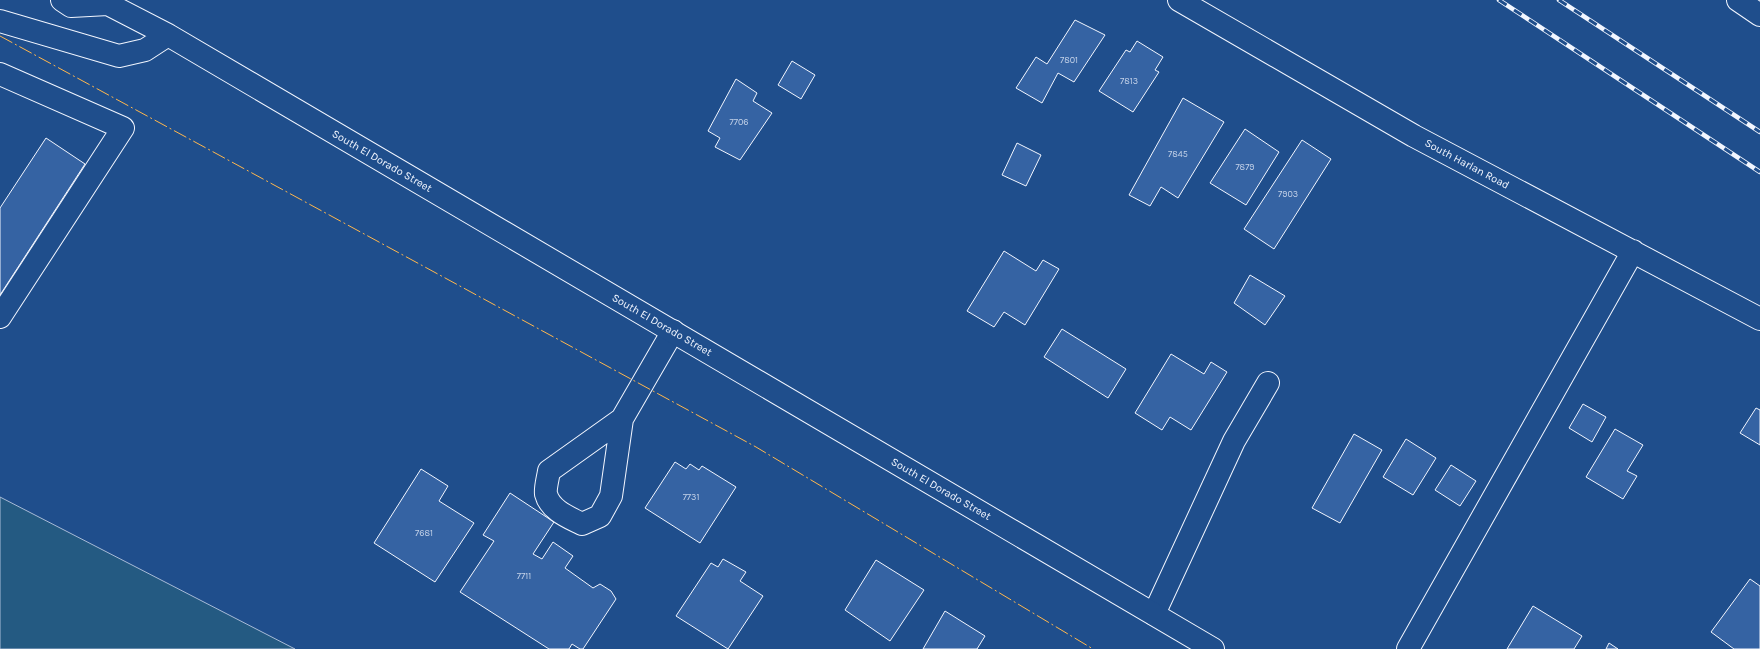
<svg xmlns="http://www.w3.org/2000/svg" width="1760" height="649" viewBox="0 0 1760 649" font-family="Karla,sans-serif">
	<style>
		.green { fill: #245a82; stroke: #a8bbd7 }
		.building { fill: #3563a3; stroke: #f2f6ff }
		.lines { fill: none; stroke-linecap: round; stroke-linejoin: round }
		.minor-casing { stroke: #f2f6ff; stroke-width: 24 }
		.major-casing { stroke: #f2f6ff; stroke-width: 24 }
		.minor { stroke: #1f4e8c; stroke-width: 22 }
		.major { stroke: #1f4e8c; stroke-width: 22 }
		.rail-casing { stroke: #f2f6ff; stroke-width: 4.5 }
		.rail { stroke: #1f4e8c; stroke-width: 3; stroke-dasharray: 9; stroke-linecap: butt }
		.power { stroke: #ffb74d; stroke-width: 1; stroke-dasharray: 14 3 2 3; stroke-linecap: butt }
		.labels { text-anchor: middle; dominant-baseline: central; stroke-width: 3; stroke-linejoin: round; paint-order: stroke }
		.number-label { font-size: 9px; fill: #c3d1e8 }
		.street-label { font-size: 11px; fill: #f2f6ff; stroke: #1f4e8c }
	</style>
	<rect width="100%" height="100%" fill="#1f4e8c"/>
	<path class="green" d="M0,497L295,649H0Z"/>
	<path class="building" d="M1075,20L1105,35L1074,82L1058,73L1042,103L1016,88L1036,57L1047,64Z
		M1137,41L1163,57L1155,70L1159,72L1133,112L1099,91L1126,50L1130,52Z
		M792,61L815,75L801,99L778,85Z
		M736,79L757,93L753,101L772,113L740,160L715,147L720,138L708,131Z
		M1183,98L1224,122L1178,198L1161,187L1150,206L1129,195Z
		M1245,129L1279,152L1246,205L1210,183Z
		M46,138L85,164L0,295V208Z
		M1302,140L1331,159L1274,249L1244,229Z
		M1017,143L1041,155L1026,186L1002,175Z
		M1004,251L1036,271L1043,260L1059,269L1025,325L1004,312L994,327L967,311Z
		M1250,275L1285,296L1265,325L1234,303Z
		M1062,329L1126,369L1108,398L1044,357Z
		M1171,354L1204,374L1211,362L1227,372L1191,430L1170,417L1162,430L1135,413Z
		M1583,404L1606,417L1592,442L1569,428Z
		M1756,408L1760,410V445L1740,433Z
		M1615,429L1643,445L1627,471L1637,476L1623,499L1586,477Z
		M1354,434L1382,450L1340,523L1312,508Z
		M1406,439L1436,458L1413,495L1383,477Z
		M675,462L686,469L690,464L699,470L702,466L736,487L700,543L645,508Z
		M1451,465L1476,481L1460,506L1435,490Z
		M421,469L448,486L439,501L474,523L435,582L374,543Z
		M510,493L554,522L533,554L542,559L553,542L573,556L565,568L593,588L600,584L611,591L616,599L583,649H580L572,644L569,649H549L460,592L494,541L483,535Z
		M723,559L746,572L740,581L763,596L728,649L676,616L711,563L718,567Z
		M876,560L924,590L890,641L845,610Z
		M1750,579L1760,586V649H1734L1711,632Z
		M1533,606L1582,636L1574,649H1507Z
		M945,611L985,636L977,649H923Z
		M1609,643L1618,649H1606Z"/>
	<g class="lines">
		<defs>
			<path id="minor" d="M1179,0L1414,136L1760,319
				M1738,0L1760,15
				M0,74L123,128L0,317
				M622,419L611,496L600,516L582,524C568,517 550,510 546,494C545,488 548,478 549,471L622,419L673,331
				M1154,614L1234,441L1268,383
				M1408,649L1633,251"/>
			<path id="major" d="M62,0L71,6L108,4L168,35L1213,649
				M0,21L119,56L145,50L168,35"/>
		</defs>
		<use href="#minor" class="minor-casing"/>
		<use href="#major" class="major-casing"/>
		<use href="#minor" class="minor"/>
		<use href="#major" class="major"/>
		<defs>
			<path id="rail" d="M1499,0L1760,172
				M1559,0L1760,132"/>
		</defs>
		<use href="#rail" class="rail-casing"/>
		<use href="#rail" class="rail"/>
		<path class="power" d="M0,36L756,447L1093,649"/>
	</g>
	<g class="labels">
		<g class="number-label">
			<text x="1069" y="60">7801</text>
			<text x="1129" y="81">7813</text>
			<text x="739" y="122">7706</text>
			<text x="1178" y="154">7845</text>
			<text x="1245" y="167">7879</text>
			<text x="1288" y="194">7903</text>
			<text x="691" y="497">7731</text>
			<text x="424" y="533">7681</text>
			<text x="524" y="576">7711</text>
		</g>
		<g class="street-label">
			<text transform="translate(382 161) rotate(30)">South El Dorado Street</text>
			<text transform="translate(1467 164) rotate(28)">South Harlan Road</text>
			<text transform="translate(662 325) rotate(30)">South El Dorado Street</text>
			<text transform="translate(941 489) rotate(30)">South El Dorado Street</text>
		</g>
	</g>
</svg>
